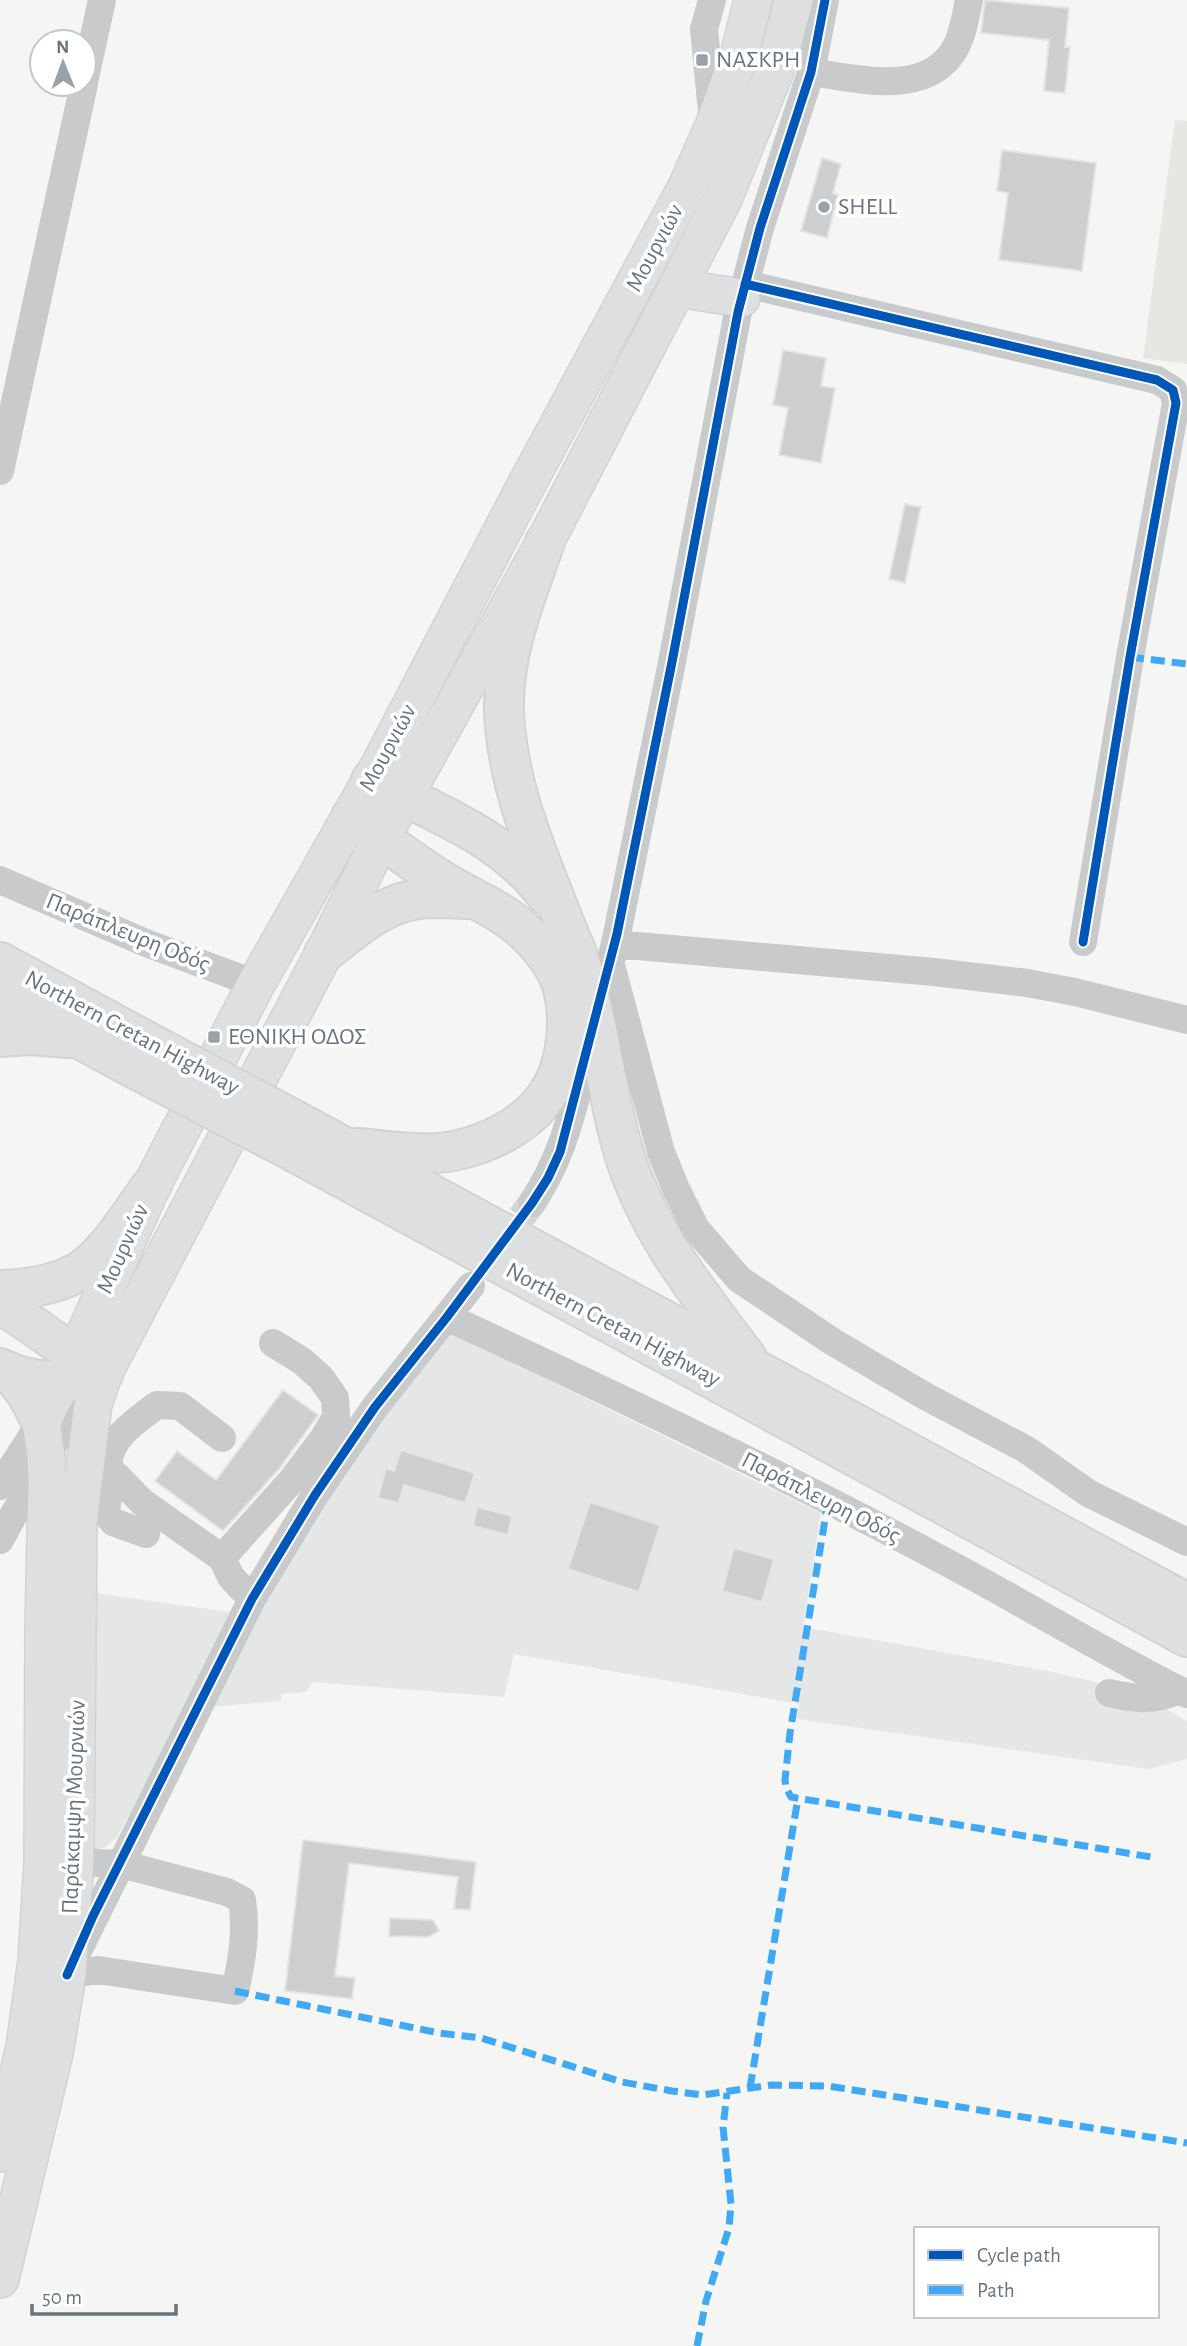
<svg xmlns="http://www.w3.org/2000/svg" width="1187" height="2346" viewBox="0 0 1187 2346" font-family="'Alegreya Sans',sans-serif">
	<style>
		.built { fill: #e5e6e6 }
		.green { fill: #e4e7e2 }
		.building { fill: #cdcecf; stroke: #e4e4e4; stroke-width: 2 }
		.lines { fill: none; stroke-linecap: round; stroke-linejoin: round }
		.minor-tunnel { stroke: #d2d5d7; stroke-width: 28; stroke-dasharray: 28 14; stroke-linecap: butt }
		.major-casing { stroke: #d2d3d3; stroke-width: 40 }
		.highway-casing { stroke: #d2d3d3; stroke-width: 42 }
		.minor { stroke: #c9cacb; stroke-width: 28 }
		.major { stroke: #dedfe0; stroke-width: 37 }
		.highway { stroke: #dedfe0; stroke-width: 38 }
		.highway-bridge-casing { stroke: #d2d3d3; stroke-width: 42; stroke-linecap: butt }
		.highway-bridge { stroke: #dedfe0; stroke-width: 38 }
		.quiet { stroke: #3fa9f5; stroke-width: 7; stroke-dasharray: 14 7; stroke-linecap: butt }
		.cycleway-casing { stroke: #fff; stroke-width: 13 }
		.cycleway { stroke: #0057b8; stroke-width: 9 }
		.poi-dot { fill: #99a2a9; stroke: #fff; stroke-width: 2.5 }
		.labels { text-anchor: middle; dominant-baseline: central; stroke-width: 7; stroke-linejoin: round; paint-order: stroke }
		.poi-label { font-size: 24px; fill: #687581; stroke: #fff; text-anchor: start }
		.street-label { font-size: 24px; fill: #687581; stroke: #fff }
	</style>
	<rect width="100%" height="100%" fill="#f5f5f4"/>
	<path class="built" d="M450,1332L821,1513L803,1627L1048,1671L1139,1692L1187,1721V1759L1148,1769L797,1719L799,1704L514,1654L504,1697L312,1682L306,1692L281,1694V1701L186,1709L117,1837L106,1847L95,1850L86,1848L82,1591L251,1615L341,1470Z"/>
	<path class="green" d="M1175,120L1187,121V364L1143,358Z"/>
	<path class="building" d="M985,0L1069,8L1065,47H1070L1065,93L1044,91L1049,40L981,33Z
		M1002,150L1096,163L1082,271L999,260L1008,193L997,191Z
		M822,158L841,164L833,193L838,195L827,238L801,231Z
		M783,350L826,358L821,386L835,388L821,463L779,455L788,408L773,405Z
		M905,504L921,507L905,583L889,579Z
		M283,1390L318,1415L279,1469L223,1531L155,1481L177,1451L216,1480Z
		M401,1450L475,1473L465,1503L404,1485L399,1503L378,1498L386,1468L394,1471Z
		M590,1502L660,1525L639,1592L568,1569Z
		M477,1507L512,1516L508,1535L473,1526Z
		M734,1548L774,1559L762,1602L722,1591Z
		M303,1840L476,1862L470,1910L454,1909L458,1877L349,1863L335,1976L355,1978L352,1999L285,1991Z
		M390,1918L433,1920L439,1931L428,1937L389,1936Z"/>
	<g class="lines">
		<path class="minor-tunnel" d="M496,1251L532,1203"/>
		<defs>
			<path id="major" d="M677,288L741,298
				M0,2153L25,2047L37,1961L43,1861L44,1631L47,1482L46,1455L41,1422L75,1357L152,1185L256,984L381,763L522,493L687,187L714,126L739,56L753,0
				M0,2279L54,2053L67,1975L75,1862L78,1524L93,1404L104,1372L324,953L381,838L545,542L723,199L774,73L794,0"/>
			<path id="highway" d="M545,542C526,596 502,654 504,711C507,784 535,848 561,914C567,931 575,947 581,964C600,1024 605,1089 623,1150C646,1229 698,1293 747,1358
				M371,780C432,811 505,838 546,895
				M351,817C380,837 408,859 438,878C472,900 507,910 535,942C545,953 556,968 561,982C572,1016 568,1065 547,1095C526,1126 488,1144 453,1151C425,1157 386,1150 357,1148
				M324,953C350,933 379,906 413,900C432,896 454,899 473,899
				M0,962L152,1044
				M0,996L137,1070
				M0,1037L30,1035L68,1038
				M302,1124L1187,1603
				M296,1153L1187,1637
				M0,1290C27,1289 61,1284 83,1269C110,1250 132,1211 152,1185
				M0,1304C36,1326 67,1352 104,1372
				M0,1368C34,1385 70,1384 104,1372
				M7,1371C24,1387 32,1402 41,1422"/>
		</defs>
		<use href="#major" class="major-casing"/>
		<use href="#highway" class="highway-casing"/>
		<path class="minor" d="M712,0L704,29L713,122
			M811,72C854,78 919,96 950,56C962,41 965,19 969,0
			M84,82L102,0
			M745,284L1157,380L1173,390L1176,403L1130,657L1083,942
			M0,471L84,84
			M0,880L146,943L256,984
			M615,944L934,972L1027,983L1075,992L1187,1020
			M611,965L661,1152L676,1189L696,1229L739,1279L833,1342L925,1396L1027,1450L1088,1493L1187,1542
			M605,986L617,934L672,662L738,312L760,228L811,72L825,0
			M532,1203C558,1163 567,1132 579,1086
			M447,1317C615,1395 782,1474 946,1562C1027,1605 1105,1653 1187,1694
			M222,1438L180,1406L157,1405C136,1421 108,1438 108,1467L142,1502L222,1558L231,1577L252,1599
			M119,1481L108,1497L106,1513L113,1522L146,1534
			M0,1486L41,1422
			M0,1540L46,1455L94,1387
			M222,1558L292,1480L323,1439L336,1417L335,1398L321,1378L302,1361L273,1343
			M1109,1693C1137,1699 1152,1702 1179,1690
			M57,1861L121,1864L227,1892L242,1900C247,1932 242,1960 235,1991L98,1970L67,1975
			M74,1959L252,1599L315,1495L375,1407L471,1286"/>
		<use href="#major" class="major"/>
		<use href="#highway" class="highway"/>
		<defs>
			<path id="highway-bridge" d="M152,1044L302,1124
				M137,1070L296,1153"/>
		</defs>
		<use href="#highway-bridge" class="highway-bridge-casing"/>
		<use href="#highway-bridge" class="highway-bridge"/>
		<path class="quiet" d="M1130,657L1187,664
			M828,1501L790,1733L785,1780L786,1788L791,1797L1157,1858
			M235,1991L439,2033L481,2038L622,2082L672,2091L702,2095L772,2085L828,2086L1187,2143
			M750,2088L798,1798
			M697,2346L706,2301L729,2228L731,2204L723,2127L727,2093"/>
		<defs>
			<path id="cycleway" d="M745,284L1157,380L1173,390L1176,403L1130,657L1083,942
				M67,1975L93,1916L252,1599L315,1495L375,1407L447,1317L532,1203L548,1178L560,1152L617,934L672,662L738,312L760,228L811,72L825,0"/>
		</defs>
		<use href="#cycleway" class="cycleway-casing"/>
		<use href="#cycleway" class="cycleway"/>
	</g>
	<g class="poi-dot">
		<rect x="695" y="53" width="14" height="14" rx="3.5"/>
		<circle cx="824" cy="207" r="7"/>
		<rect x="207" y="1030" width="14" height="14" rx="3.5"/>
	</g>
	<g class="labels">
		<g class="poi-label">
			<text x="716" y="60">ΝΑΣΚΡΗ</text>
			<text x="838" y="207">SHELL</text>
			<text x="228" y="1037">ΕΘΝΙΚΗ ΟΔΟΣ</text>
		</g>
		<g class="street-label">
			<text transform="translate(655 248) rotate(-62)">Μουρνιών</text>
			<text transform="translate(388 748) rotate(-62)">Μουρνιών</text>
			<text transform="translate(128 933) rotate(22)">Παράπλευρη Οδός</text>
			<text transform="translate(132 1033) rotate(28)">Northern Cretan Highway</text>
			<text transform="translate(123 1249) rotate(-66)">Μουρνιών</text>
			<text transform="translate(613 1325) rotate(28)">Northern Cretan Highway</text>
			<text transform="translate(821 1498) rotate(27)">Παράπλευρη Οδός</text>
			<text transform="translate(74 1807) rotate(-88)">Παράκαμψη Μουρνιών</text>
		</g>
	</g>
	<rect x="914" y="2227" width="245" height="91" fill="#ffffff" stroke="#c3c8cd" stroke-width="2"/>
	<rect x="928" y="2250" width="35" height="10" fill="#0057b8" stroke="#c3c8cd" stroke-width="2"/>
	<text x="977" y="2262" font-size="21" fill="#687581">Cycle path</text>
	<rect x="928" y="2285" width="35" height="10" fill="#3fa9f5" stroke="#c3c8cd" stroke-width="2"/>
	<text x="977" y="2297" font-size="21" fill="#687581">Path</text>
	<g transform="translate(63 63) rotate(359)"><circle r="33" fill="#ffffff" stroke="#c3c8cd" stroke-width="2"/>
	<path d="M0-5L12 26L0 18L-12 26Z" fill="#99a2a9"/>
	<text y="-10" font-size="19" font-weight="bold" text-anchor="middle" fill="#687581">N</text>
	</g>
	<path d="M32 2304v10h144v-10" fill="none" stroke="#687581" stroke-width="3.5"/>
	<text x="42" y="2304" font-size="21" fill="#687581" stroke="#ffffff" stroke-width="5" paint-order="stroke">50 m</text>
</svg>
